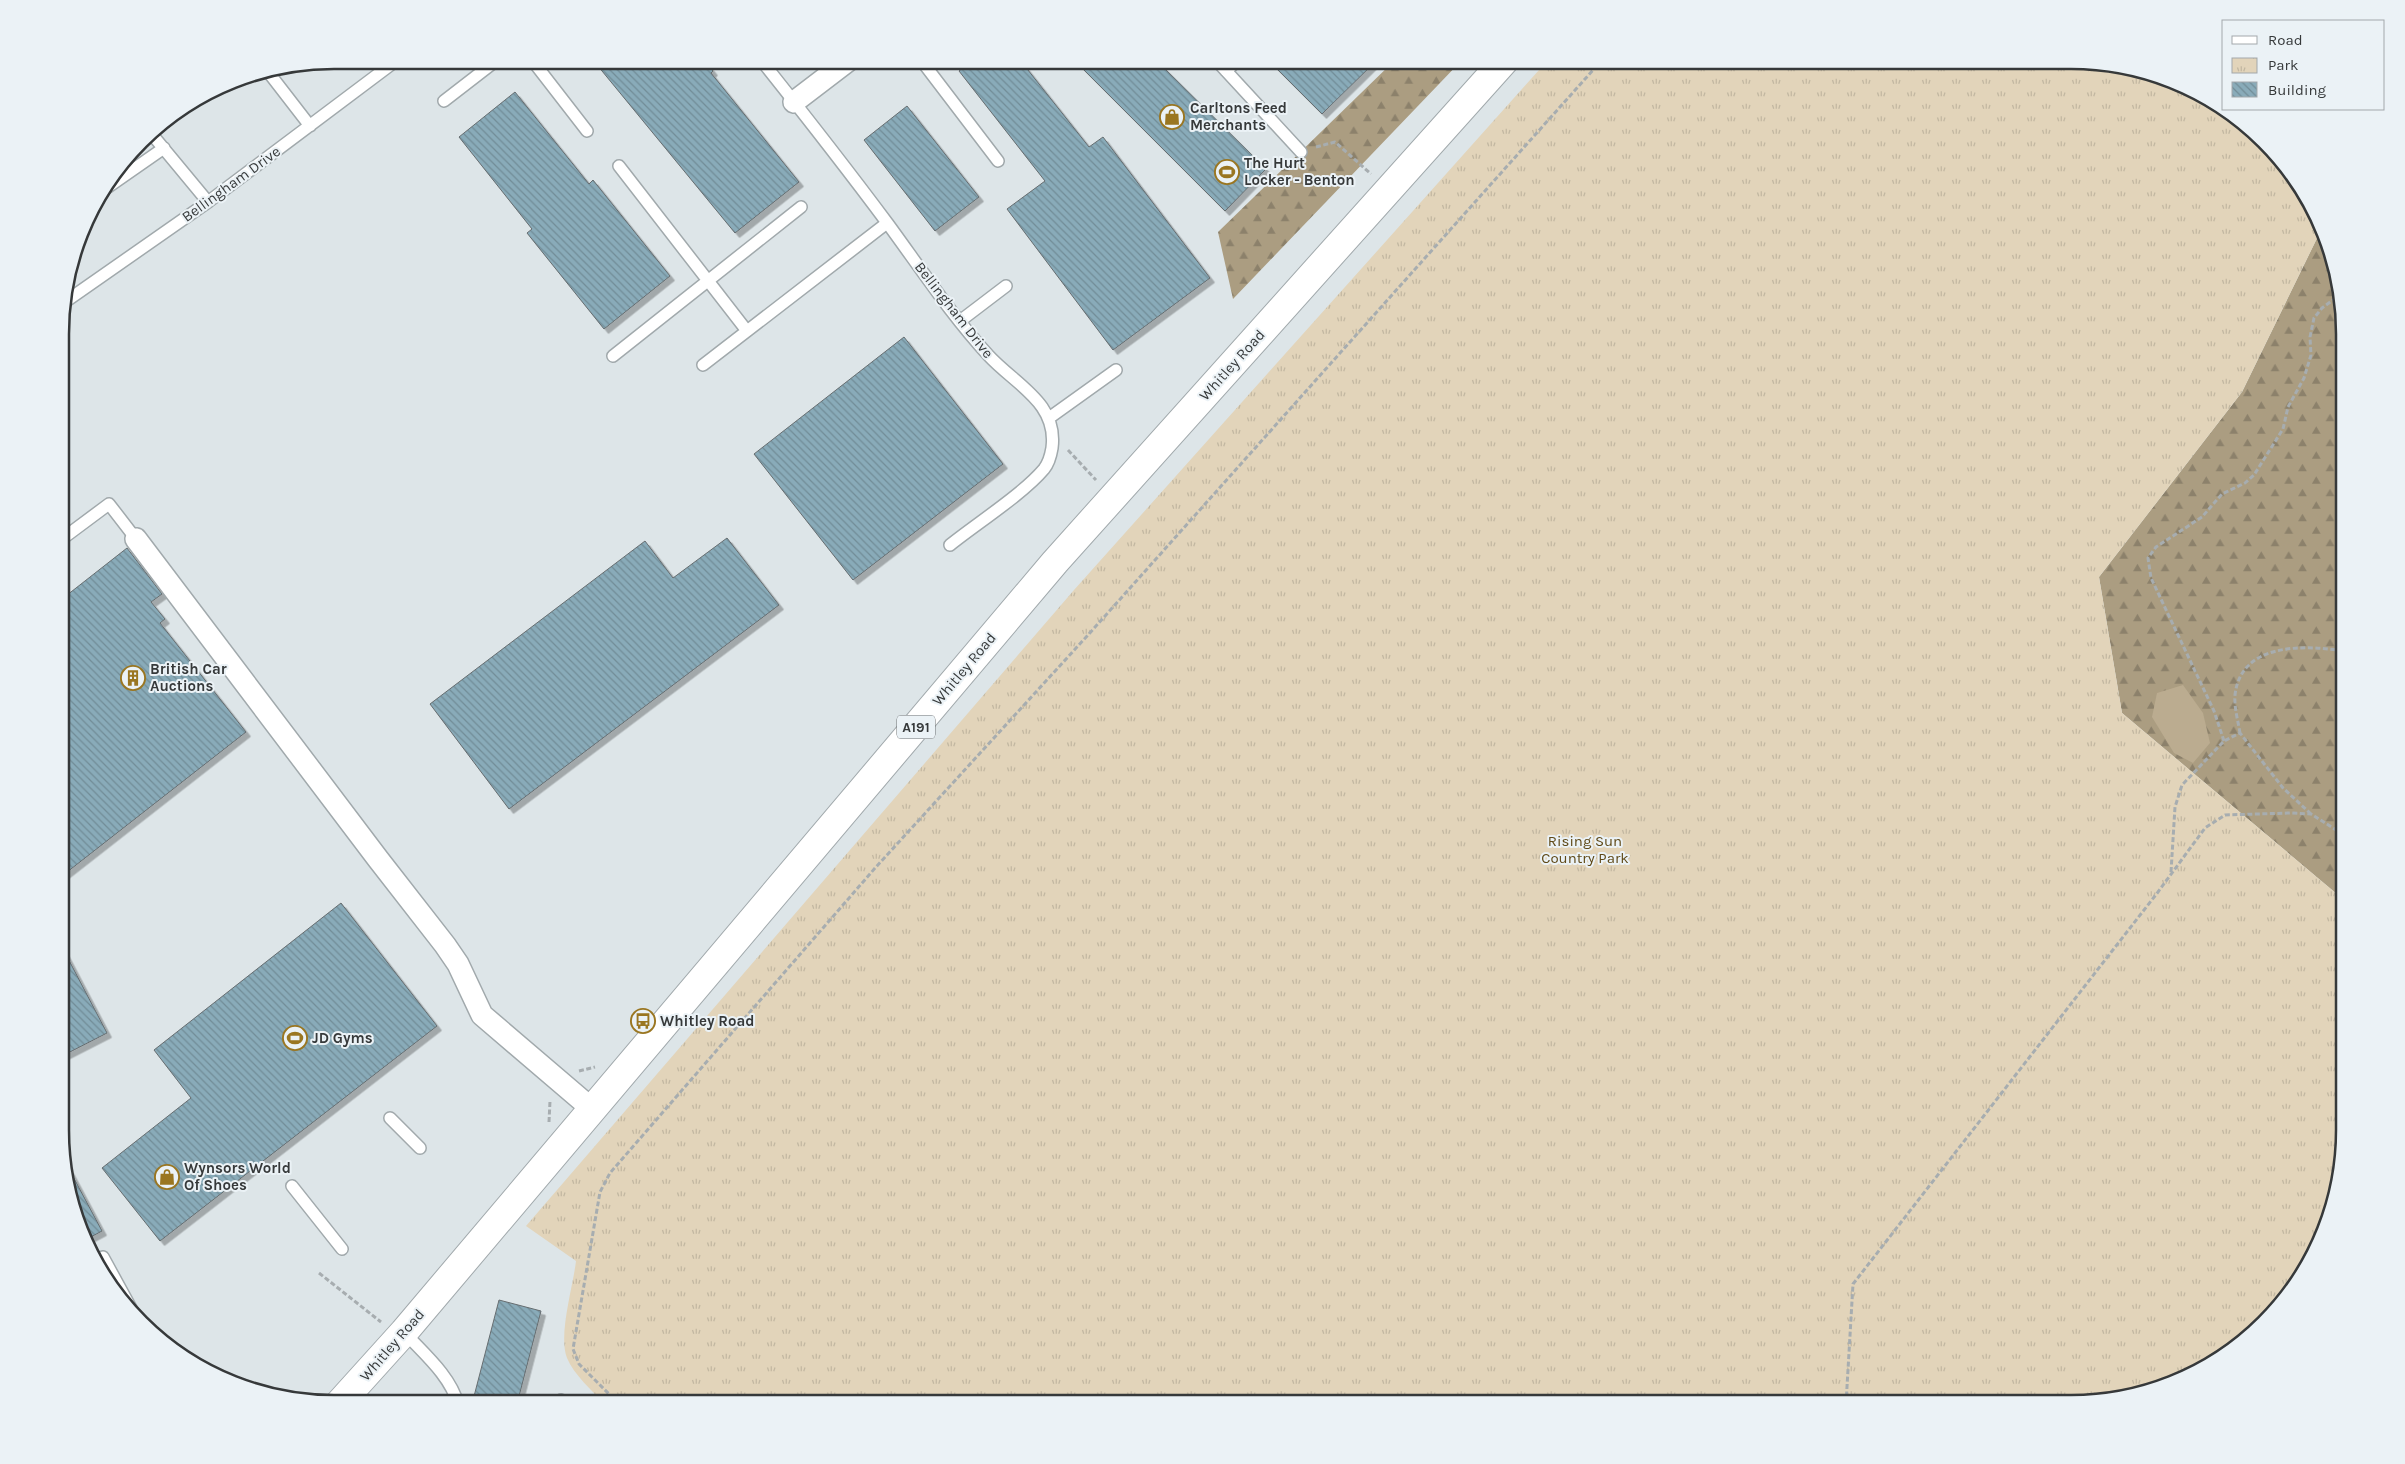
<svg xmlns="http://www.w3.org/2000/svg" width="2405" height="1464" viewBox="0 0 2405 1464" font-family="Karla,sans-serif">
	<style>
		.forest { fill: url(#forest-firs) }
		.park { fill: url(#park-tufts) }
		.water { fill: #bbac90 }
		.building { fill: url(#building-back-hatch); stroke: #666d70; filter: url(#shadow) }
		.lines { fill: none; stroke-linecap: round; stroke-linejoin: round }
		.lane-casing { stroke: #a1a9ac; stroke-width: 14 }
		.street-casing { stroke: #a1a9ac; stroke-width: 24 }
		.primary-casing { stroke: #a1a9ac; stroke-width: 30 }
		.path { stroke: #a7adb0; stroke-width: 3; stroke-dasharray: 5 2.5; stroke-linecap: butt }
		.lane { stroke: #fff; stroke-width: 11 }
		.street { stroke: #fff; stroke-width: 21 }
		.primary { stroke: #fff; stroke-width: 28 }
		.labels { text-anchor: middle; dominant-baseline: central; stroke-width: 4; stroke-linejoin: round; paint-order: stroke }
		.shield { fill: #ebf2f6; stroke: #6c7072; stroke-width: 1 }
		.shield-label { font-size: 14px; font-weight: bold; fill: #36393a }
		.poi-label { font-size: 15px; font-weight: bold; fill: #36393a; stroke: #ebf2f6; text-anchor: start }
		.street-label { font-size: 15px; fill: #36393a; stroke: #ebf2f6 }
		.park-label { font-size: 15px; fill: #5f4917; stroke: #ebf2f6 }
		.rim { fill: none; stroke: #36393a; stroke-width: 2.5 }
	</style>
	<defs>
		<pattern id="forest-firs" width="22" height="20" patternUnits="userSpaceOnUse" patternTransform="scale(1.25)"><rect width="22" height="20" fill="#ab9d81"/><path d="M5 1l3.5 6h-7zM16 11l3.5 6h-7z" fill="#8c816b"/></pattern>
		<pattern id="park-tufts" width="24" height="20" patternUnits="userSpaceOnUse" patternTransform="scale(1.25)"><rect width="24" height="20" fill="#e2d4ba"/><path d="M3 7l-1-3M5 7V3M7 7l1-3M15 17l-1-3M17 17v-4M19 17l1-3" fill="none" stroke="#c2b7a1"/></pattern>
		<pattern id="building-back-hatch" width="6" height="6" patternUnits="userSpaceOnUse" patternTransform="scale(1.25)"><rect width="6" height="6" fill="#89abb9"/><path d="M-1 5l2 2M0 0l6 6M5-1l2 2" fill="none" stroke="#718c97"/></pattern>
		<filter id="shadow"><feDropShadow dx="4.5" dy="4.5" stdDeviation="0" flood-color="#0004"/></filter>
	</defs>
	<rect width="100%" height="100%" fill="#dde5e8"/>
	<path class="forest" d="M1395,60H1462L1233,299L1218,232Z
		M2322,228L2331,246L2344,316V900L2122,713L2099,577L2242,392Z"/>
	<path class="park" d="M1548,60H2071L2142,69L2208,97L2265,140L2308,197L2322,228L2242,392L2099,577L2122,713L2344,900V1148L2331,1218L2308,1267L2265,1324L2208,1367L2142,1395L2089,1403L604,1404C592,1390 574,1375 567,1358C558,1335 573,1287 576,1261L526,1226L1074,590Z"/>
	<path class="water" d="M2183,685L2203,713L2210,743L2193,763L2174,753L2152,717L2157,693Z"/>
	<path class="building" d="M593,60H704L713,71L711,73L799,182L735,233Z
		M973,60H1020L1089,147L1103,137L1210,278L1113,350L1007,209L1045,181L959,71Z
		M1074,60H1156L1266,169L1225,211Z
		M1268,60H1377L1322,114Z
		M515,92L589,184L593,180L670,276L604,329L527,233L532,229L459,137Z
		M907,106L979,197L935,231L864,140Z
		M904,337L1003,464L853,580L754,454Z
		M727,538L779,605L509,809L430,704L645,541L673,578Z
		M127,548L162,594L151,602L165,619L160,623L246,732L62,876V599Z
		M341,903L437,1026L160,1241L102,1168L191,1098L154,1050Z
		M62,947L107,1033L62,1056Z
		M69,1169L102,1231L85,1240L75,1218L64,1171Z
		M499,1300L541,1311L517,1404H472Z"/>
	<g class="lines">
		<defs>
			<path id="lane" d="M532,60L587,131
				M761,60C804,114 847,169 888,224C921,269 952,316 989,356C1016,385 1058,403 1052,448C1051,454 1048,464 1044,469C1023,494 976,524 950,545
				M921,60L998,161
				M1216,60L1301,152
				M1226,71L1238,60
				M269,73L310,126
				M444,101L497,60
				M150,132L208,202
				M619,166L747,331
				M108,187L164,148
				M62,304L208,202L397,60
				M960,321L1006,286
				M613,356L801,207
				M703,365L887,223
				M1049,418L1116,370
				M62,539L109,504L136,539
				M390,1118L420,1148
				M292,1186L342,1249
				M103,1257L138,1321
				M404,1332C423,1353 450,1375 458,1404
				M561,1400L564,1404"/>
			<path id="street" d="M794,102L849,60
				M136,539L378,859L445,945L458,964L482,1015L592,1109"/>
			<path id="primary" d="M339,1404L404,1332L1055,562L1505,60"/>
		</defs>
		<use href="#lane" class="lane-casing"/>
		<use href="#street" class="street-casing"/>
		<use href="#primary" class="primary-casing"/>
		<path class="path" d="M1528,68L1535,60
			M1316,147L1335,142L1371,174
			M1068,450L1096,480
			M2240,733C2238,721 2234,707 2235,695C2241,642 2304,645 2344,651
			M2224,741L2214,711L2151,578L2148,558L2156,547L2202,517L2222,494L2245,483L2254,475L2283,429L2288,407L2304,378L2311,355L2310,337L2314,318L2322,308L2340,295
			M2171,872L2175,807L2182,785L2224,741L2240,733L2283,788L2311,814
			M579,1071L595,1067
			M549,1122L550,1101
			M319,1273L381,1322
			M619,1404L579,1364L573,1349L600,1192L610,1173L876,867L1088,635L1602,60
			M1846,1404L1853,1284L2158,892L2205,828L2225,815L2290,813L2311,814L2344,835"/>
		<use href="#lane" class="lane"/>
		<use href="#street" class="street"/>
		<use href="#primary" class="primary"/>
	</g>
	<defs>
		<symbol id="shop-ring" viewBox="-11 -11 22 22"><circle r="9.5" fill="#ebf2f6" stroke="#9a7621" stroke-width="1.5"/><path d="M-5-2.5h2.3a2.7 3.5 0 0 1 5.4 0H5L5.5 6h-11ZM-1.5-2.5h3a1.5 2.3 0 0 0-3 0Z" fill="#9a7621"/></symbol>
		<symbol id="stadium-ring" viewBox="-11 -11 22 22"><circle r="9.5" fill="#ebf2f6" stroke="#9a7621" stroke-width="1.5"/><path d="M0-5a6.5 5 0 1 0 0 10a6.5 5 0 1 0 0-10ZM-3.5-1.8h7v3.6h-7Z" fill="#9a7621"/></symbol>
		<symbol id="building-ring" viewBox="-11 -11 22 22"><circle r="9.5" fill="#ebf2f6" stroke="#9a7621" stroke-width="1.5"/><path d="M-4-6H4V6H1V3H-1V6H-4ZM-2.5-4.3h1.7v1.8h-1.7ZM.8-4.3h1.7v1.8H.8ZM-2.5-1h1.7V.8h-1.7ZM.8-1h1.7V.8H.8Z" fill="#9a7621"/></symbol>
		<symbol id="bus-ring" viewBox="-11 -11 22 22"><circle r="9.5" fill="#ebf2f6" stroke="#9a7621" stroke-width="1.5"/><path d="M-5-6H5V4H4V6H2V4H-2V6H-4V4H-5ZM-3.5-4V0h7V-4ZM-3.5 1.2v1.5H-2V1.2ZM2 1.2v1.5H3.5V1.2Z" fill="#9a7621"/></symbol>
	</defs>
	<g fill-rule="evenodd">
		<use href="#shop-ring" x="1158" y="103" width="28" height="28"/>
		<use href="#stadium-ring" x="1213" y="158" width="28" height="28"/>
		<use href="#building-ring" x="119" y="664" width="28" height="28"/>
		<use href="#bus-ring" x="629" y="1007" width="28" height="28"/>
		<use href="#stadium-ring" x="281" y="1024" width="28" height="28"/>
		<use href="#shop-ring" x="153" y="1163" width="28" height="28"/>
	</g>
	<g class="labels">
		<rect class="shield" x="897" y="715.5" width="38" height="23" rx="4"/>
		<g class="shield-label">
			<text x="916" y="727">A191</text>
		</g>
		<g class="poi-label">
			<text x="1190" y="108">Carltons Feed<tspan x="1190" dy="17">Merchants</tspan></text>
			<text x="1244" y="163">The Hurt<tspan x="1244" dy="17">Locker - Benton</tspan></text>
			<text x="150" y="669">British Car<tspan x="150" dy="17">Auctions</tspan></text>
			<text x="660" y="1021">Whitley Road</text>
			<text x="312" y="1038">JD Gyms</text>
			<text x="184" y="1168">Wynsors World<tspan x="184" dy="17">Of Shoes</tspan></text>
		</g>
		<g class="street-label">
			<text transform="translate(231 184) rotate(-36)">Bellingham Drive</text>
			<text transform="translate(954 310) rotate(52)">Bellingham Drive</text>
			<text transform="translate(1232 365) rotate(-48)">Whitley Road</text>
			<text transform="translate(964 669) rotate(-50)">Whitley Road</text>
			<text transform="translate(392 1345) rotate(-49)">Whitley Road</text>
		</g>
		<g class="park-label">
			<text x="1585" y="841">Rising Sun<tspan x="1585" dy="17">Country Park</tspan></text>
		</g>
	</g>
	<path d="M0 0H2405V1464H0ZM334 69H2071A265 265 0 0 1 2336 334V1130A265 265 0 0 1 2071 1395H334A265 265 0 0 1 69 1130V334A265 265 0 0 1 334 69Z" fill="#ebf2f6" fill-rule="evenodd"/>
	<path class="rim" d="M334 69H2071A265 265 0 0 1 2336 334V1130A265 265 0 0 1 2071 1395H334A265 265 0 0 1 69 1130V334A265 265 0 0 1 334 69Z"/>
	<rect x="2222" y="20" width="162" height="90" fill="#ebf2f6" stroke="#a3a8ab"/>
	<rect x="2232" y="36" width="25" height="8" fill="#ffffff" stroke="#a3a8ab"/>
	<text x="2268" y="45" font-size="15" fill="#36393a">Road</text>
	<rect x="2232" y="58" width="25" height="15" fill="url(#park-tufts)" stroke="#a3a8ab"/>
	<text x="2268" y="70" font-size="15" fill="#36393a">Park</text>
	<rect x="2232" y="82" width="25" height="15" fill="url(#building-back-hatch)" stroke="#a3a8ab"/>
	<text x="2268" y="95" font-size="15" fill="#36393a">Building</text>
</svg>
